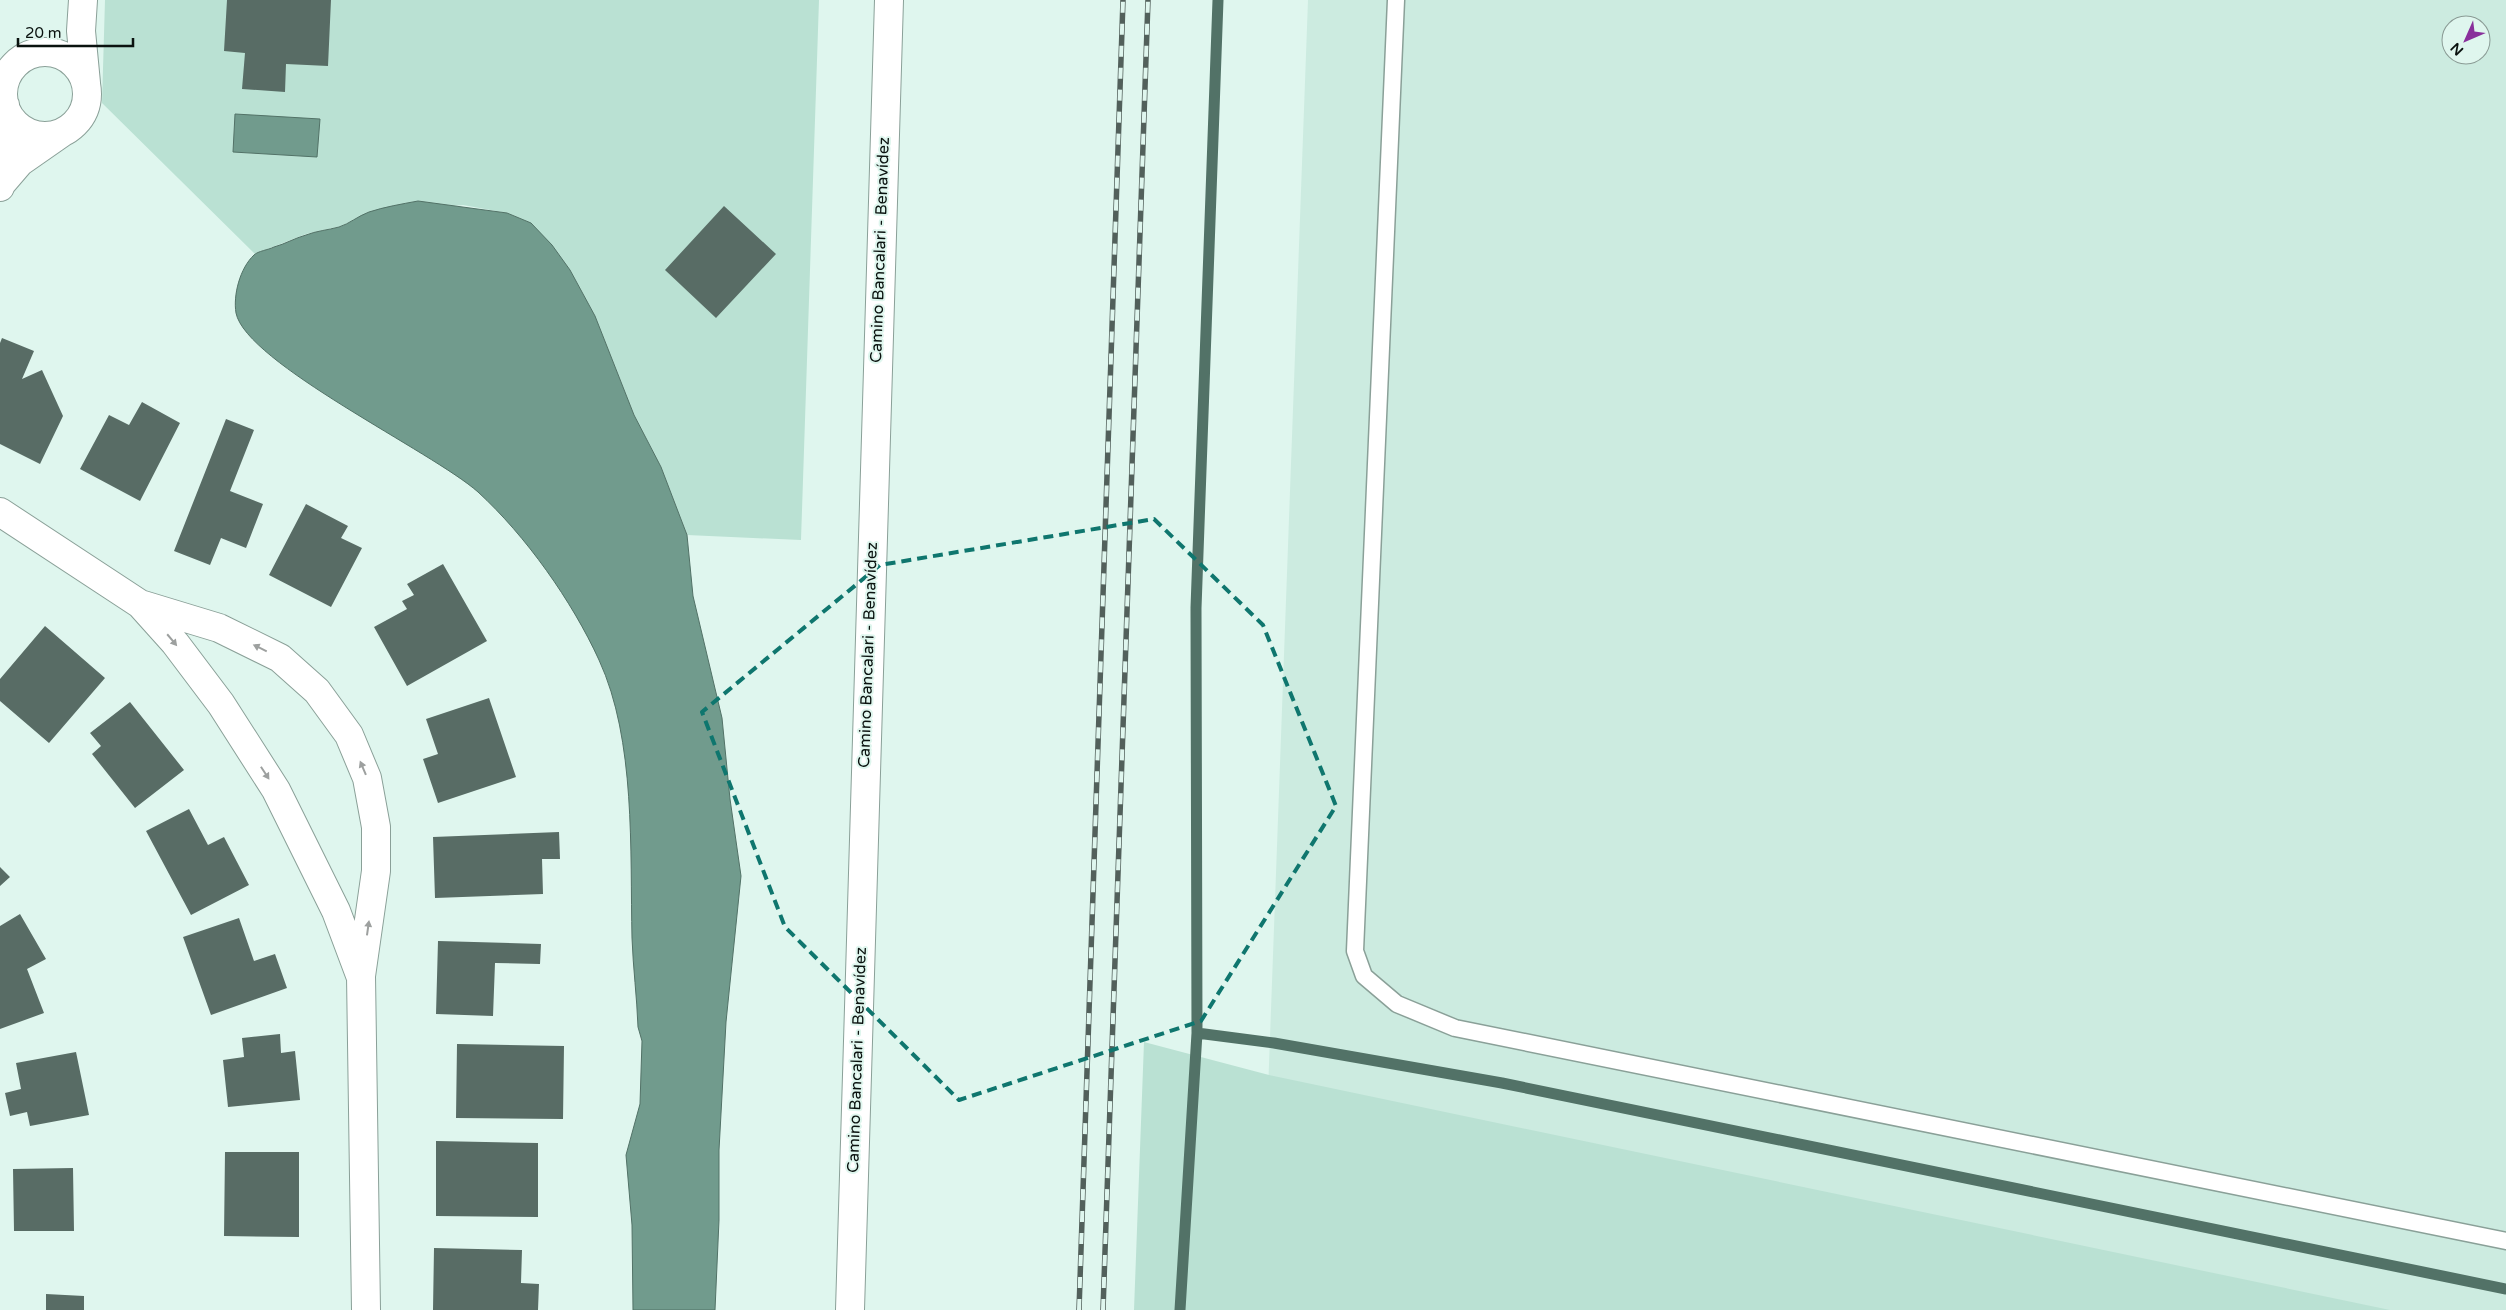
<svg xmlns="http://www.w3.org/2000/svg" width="2506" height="1310" viewBox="0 0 2506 1310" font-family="'Varela Round',sans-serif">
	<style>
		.built { fill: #ccebe0; fill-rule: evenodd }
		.green { fill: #bae1d3 }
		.water { fill: #719b8d; stroke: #527267 }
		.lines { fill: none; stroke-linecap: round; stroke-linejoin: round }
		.stream { stroke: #527267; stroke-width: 11 }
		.building { fill: #586c65 }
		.lane-casing { stroke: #8aa098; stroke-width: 19 }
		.street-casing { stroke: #8aa098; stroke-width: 30 }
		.secondary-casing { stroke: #8aa098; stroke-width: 30 }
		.lane { stroke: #fff; stroke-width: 16 }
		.street { stroke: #fff; stroke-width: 28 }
		.secondary { stroke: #fff; stroke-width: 28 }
		.rail-casing { stroke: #52605b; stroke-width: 5.5 }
		.rail { stroke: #dff6ee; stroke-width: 4; stroke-dasharray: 11; stroke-linecap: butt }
		.oneway { fill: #9da09f }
		.marked { fill: none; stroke: #0f766e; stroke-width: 4; stroke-dasharray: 10 6; stroke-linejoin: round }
		.labels { text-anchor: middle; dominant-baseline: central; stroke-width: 4; stroke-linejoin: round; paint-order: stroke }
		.street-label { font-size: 16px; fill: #0a120f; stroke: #dff6ee }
	</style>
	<rect width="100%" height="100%" fill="#dff6ee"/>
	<path class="built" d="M1308,0H2506V1310H1260ZM2451,25H2481V55H2451Z"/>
	<path class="green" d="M105,0H819L801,540L687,535L661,467L634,415L595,316L570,270L531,223L507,213L463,205L367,213L342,226L306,234L255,254L102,103Z
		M1144,1042L1269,1075L2390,1310H1134Z"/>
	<path class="water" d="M235,114L320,119L317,157L233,152Z
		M418,201L507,213L531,223L552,245L570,270L595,316L634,415L661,467L687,535L693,596L722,718L730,799L741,876L726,1022L719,1150V1220L715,1310H633L632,1225L626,1155L640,1104L642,1041L638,1027C637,998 633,967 632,938C630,851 636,740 599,660C572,601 526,536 478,492C433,452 246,363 236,313C233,295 240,268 254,255C258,251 268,250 274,247C285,244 295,238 306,235C316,231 328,230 339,227C349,224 358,216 369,212C384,207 402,204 418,201Z"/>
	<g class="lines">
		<path class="stream" d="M1197,1033L1274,1043L1502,1083L2506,1289
			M1180,1310L1197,1033L1196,608L1218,0"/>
	</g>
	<path class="building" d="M227,0H331L328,66L286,64L285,92L242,89L245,53L224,51Z
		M724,206L776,254L716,318L665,270Z
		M2,338L34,351L22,379L42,370L63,416L40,464L0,444V343Z
		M142,402L180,423L140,501L80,469L109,415L129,425Z
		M226,419L254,430L230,491L263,504L246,548L221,538L210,565L174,551Z
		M306,504L348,526L341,538L362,548L331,607L269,575Z
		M443,564L487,641L407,686L374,627L407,609L402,601L414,595L407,584Z
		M45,626L105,678L49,743L0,701V679Z
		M489,698L516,777L438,803L423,759L438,754L426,719Z
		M130,702L184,770L135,808L92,754L101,746L90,733Z
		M189,809L208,845L224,837L249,885L191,915L146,831Z
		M559,832L560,859H542L543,894L435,898L433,837Z
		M0,867L10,877L0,886Z
		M20,914L46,959L27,969L44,1013L0,1029V926Z
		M239,918L254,961L275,954L287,988L211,1015L183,937Z
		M438,941L541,944L540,964L495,963L493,1016L436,1014Z
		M280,1034L281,1053L295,1051L300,1100L228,1107L223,1060L244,1057L242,1038Z
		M457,1044L564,1046L563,1119L456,1118Z
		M76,1052L89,1115L30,1126L27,1112L10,1116L5,1093L21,1089L16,1063Z
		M436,1141L538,1143V1217L436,1216Z
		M225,1152H299V1237L224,1236Z
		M73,1168L74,1231H14L13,1169Z
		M434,1248L522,1250L521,1283L539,1284L538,1310H433Z
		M46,1294L84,1296V1310H46Z"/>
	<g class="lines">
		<defs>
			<path id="lane" d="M1396,0L1355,951L1364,976L1397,1004L1455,1028L2506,1241"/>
			<path id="street" d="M83,0L81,31L86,83
				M3 94a42 42 0 1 1 84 0a42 42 0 1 1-84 0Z
				M2,183L20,162L63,132
				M0,187C11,158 9,136 5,105
				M0,512L140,604L175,643L221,704L276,790L336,911L360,975
				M140,604L219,628L280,658L317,691L349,735L367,778L376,827V871L361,976L366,1310"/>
			<path id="secondary" d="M850,1310L889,0"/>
		</defs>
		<use href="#lane" class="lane-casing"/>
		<use href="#street" class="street-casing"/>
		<use href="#secondary" class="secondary-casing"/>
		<use href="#lane" class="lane"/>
		<use href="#street" class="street"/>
		<use href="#secondary" class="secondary"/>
		<defs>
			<path id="rail" d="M1079,1310L1123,0
				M1103,1310L1148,0"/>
		</defs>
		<use href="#rail" class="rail-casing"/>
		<use href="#rail" class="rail"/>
	</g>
	<defs><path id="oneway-solid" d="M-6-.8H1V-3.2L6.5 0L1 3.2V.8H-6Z" transform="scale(1.25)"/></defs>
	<g class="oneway">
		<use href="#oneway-solid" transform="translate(172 640) rotate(50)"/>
		<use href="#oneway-solid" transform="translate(260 648) rotate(-154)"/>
		<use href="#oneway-solid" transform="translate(363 768) rotate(-113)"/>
		<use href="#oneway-solid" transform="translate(265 773) rotate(57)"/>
		<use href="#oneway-solid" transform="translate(368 928) rotate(-82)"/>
	</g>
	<path class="marked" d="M1154,519L1263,625L1336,806L1201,1021L959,1100L785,927L702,712L880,565Z"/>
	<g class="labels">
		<g class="street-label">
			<text transform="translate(880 250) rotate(-88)">Camino Bancalari - Benavídez</text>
			<text transform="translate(868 655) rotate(-88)">Camino Bancalari - Benavídez</text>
			<text transform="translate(857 1060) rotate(-88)">Camino Bancalari - Benavídez</text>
		</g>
	</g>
	<g transform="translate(2466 40) rotate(225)"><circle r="24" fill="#dff6ee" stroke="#8a9b95"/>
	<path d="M0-4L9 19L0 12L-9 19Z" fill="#892f9b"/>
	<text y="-8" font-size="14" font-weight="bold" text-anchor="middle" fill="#0a120f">N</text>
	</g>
	<path d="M18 38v8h115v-8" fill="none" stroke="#0a120f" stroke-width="2.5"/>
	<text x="25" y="38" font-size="15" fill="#0a120f" stroke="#dff6ee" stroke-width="4" paint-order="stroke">20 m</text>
</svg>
